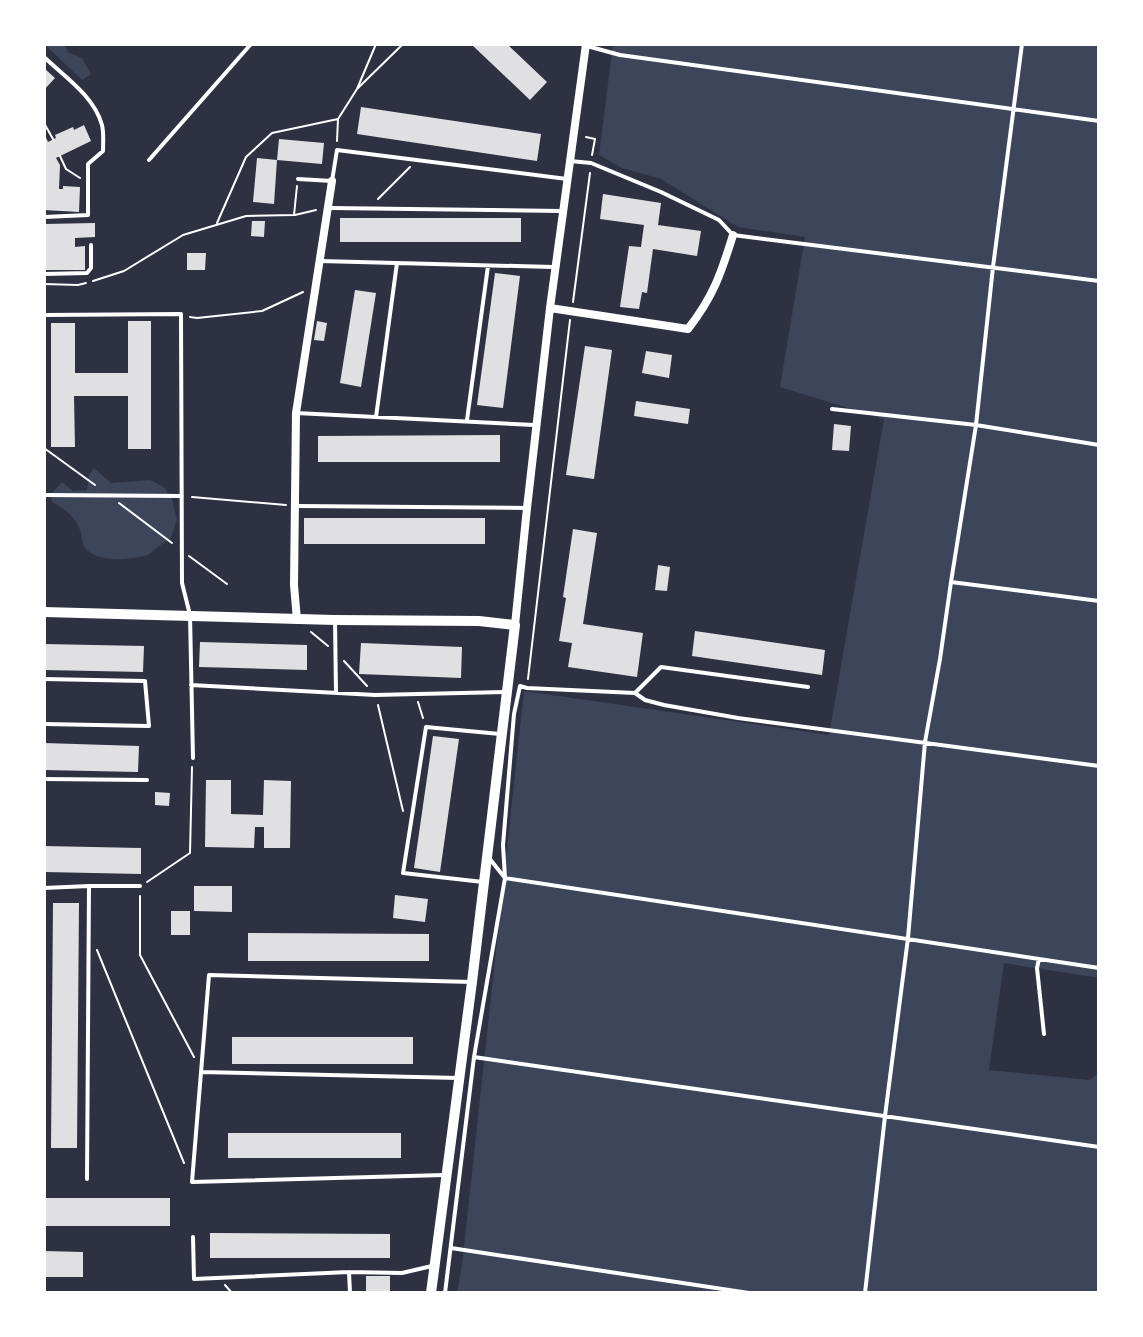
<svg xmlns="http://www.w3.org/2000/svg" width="1143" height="1337" viewBox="0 0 1143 1337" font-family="Lora,serif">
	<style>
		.green { fill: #3c4559 }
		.building { fill: #e0e0e3 }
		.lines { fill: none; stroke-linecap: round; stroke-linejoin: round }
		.path { stroke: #fff; stroke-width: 2 }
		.service { stroke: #fff; stroke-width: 4 }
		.minor { stroke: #fff; stroke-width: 8 }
		.tertiary { stroke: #fff; stroke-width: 10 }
	</style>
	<rect width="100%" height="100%" fill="#2d3142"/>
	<path class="green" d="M44,44H64L68,52L82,58L91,74L82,80Z
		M613,44H1099V978L1004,963L989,1070L1090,1080L1099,1072V1293H457L462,1265L524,691L829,735L884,419L780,387L805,237L738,227L661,179L622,168L599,155Z
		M94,468L111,483L150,480L164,487L172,499L177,520L170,540C157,544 154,554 144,556C127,560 94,563 84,546C82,543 82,536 81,533C77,519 65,508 52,502L51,494L62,482L73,491L87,490L89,475Z"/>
	<path class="building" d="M471,44H507L547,82L530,100Z
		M44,68L55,78L44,90Z
		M361,107L541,134L537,161L357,134Z
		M84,125L91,141L56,158L60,165L59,189H63V186L80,187L79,212L44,210V133L48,142L56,138L55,135L73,127L74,130Z
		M279,139L324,143L322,164L277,160L274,204L253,202L257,158L277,160Z
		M603,194L661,203L658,225L701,231L697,256L653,249L647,293L642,292L639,309L620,307L629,246L641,247L644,225L600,219Z
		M340,218H521V242H340Z
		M252,221H265L264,237L251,236Z
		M95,223V237L75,238V247L85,246V270H44V224Z
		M187,253H206L205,270H187Z
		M495,273L520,276L503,408L477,405Z
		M355,290L376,293L361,387L340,383Z
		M128,321H151V449H128V396H74L75,447H51V323H75V373H128Z
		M317,321L327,323L324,341L314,340Z
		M585,346L612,350L594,479L566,475Z
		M646,351L672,355L669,378L642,373Z
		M636,401L690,409L688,424L634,416Z
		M834,424L851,426L849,451L832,450Z
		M500,435V462H318V436Z
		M304,518H485V544H304Z
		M573,529L597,533L583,624L643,633L637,677L568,667L572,643L559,641L566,598L563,597Z
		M658,565L670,567L667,591L655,590Z
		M695,631L825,650L822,675L692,656Z
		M200,642L307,645V670L199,667Z
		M361,643L462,647L461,678L359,674Z
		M44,644L144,646L143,672L44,670Z
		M433,736L459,739L440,872L414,868Z
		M44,743L139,746L138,772L44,770Z
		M206,780H231V814L263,815L264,780L291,781L290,848H264V827H255L254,848L205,847Z
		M155,792L170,793L169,806L155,805Z
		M44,846L141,848V874L44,872Z
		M194,886H232V912L194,911Z
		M395,895L428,899L425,922L393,918Z
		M53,903H79L77,1148H51Z
		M171,911H190V935H171Z
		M248,933L429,934V961H248Z
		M232,1037H413V1064H232Z
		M228,1133H401V1158H228Z
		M44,1198H170V1226H44Z
		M210,1233L390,1234V1258H210Z
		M44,1251L83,1252V1277H44Z
		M366,1276H390V1293H366Z"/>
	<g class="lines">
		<path class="path" d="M358,88L403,44
			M44,123L53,139
			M586,137L595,139L592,155
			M337,141L338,119L357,89L376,44
			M60,156L66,169L80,178
			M378,199L410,167
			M295,215L316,210
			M217,223L246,157L272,133L338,119
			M93,281L124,271L183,235L246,216L294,215L297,186
			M44,284L78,285L86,283
			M573,302L590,173
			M190,317L197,318L262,311L303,292
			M44,448L95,485
			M192,497L286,505
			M119,503L172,543
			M189,556L227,584
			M311,632L328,646
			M344,661L367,686
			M528,679L570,320
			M418,702L423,718
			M378,705L403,811
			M147,882L190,853L192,767
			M140,896V955L194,1057
			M97,950L184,1163
			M225,1285L232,1293"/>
		<path class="service" d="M587,46L620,55L1099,121
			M44,57C65,77 94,96 102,125C104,133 103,143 103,151L88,164V215L44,217
			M149,160L251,44
			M570,161L591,163L661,192L719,220L733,235L1099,281
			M298,179L332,181L337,150L567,179
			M330,208L561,211
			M320,261L553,267
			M44,274L87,273L91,268V245
			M44,315L181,314L182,583L190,615L193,758
			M832,409L976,425L1099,445
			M296,413L534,425
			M376,417L397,263
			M467,420L488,266
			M44,495L182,496
			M297,506L527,508
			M951,582L976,425L993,267L1022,44
			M335,620L336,693
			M44,679L145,681L149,726L44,724
			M191,685L375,695L505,692
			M635,693L661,667L808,687
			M1099,766L738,718L664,705L645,700L635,693L527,688L520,686L514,714L503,845L505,878L1099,968
			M44,779L147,780
			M483,882L403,873L426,727L500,734
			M44,888L89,886H140
			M1039,959L1037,968L1044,1034
			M44,968V888
			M474,1057L1099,1147
			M202,1072L459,1078
			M444,1175L192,1182L209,975L472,982
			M87,1179L89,886
			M193,1237L194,1279L349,1272L402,1273L432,1266
			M451,1248L749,1293
			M349,1272L350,1293
			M445,1293L474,1057L505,878L489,858
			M865,1293L885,1116L908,938L925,742L940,659L951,582L1099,601"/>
		<path class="minor" d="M550,308L688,329C713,297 721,274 733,235
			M297,620L294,585L296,413L332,181
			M515,625L527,508L550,308L586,44"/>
		<path class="tertiary" d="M44,612L335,620L479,621L515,625L472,982L431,1293"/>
	</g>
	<rect width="1143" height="1337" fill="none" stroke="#ffffff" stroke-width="92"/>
</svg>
